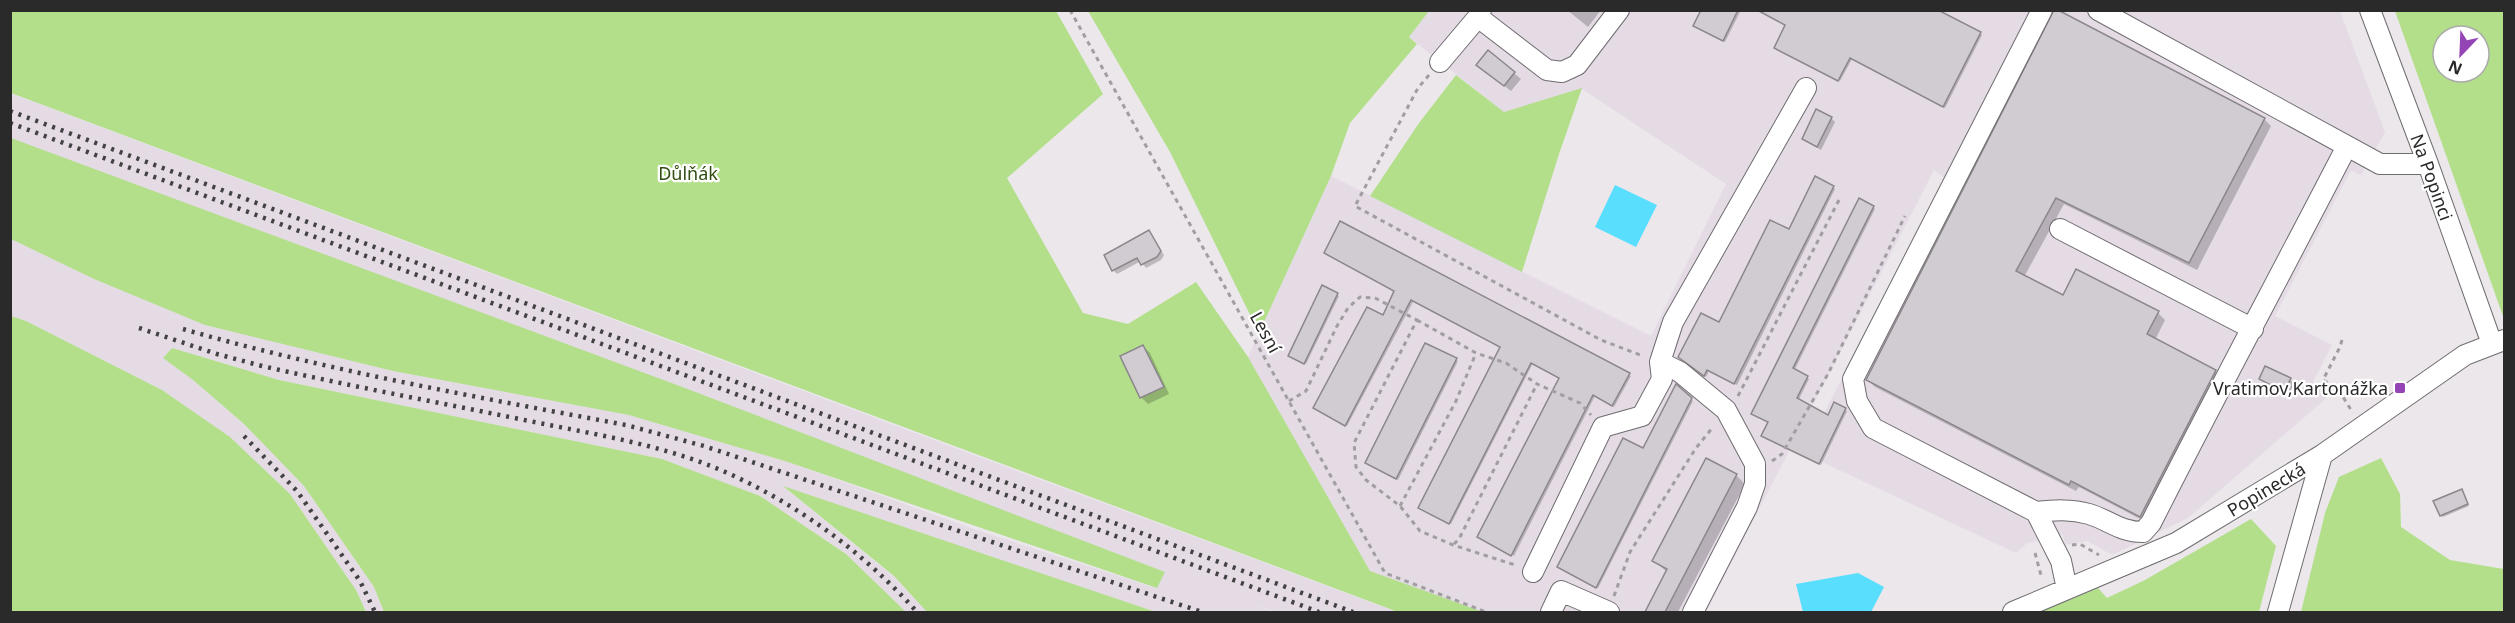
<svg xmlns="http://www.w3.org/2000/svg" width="2515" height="623" viewBox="0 0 2515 623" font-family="'Noto Sans',sans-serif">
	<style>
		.built { fill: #e4dbe5 }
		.green { fill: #b3df8b; fill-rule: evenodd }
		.water { fill: #5adefd }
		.shadow { fill: #0003 }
		.building { fill: #d1ccd1; stroke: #8a868a; stroke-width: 1.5 }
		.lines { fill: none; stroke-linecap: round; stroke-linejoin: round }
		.minor-casing { stroke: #6f6c70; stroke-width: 22 }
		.path { stroke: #a19ea1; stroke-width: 3; stroke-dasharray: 4.5 4.5; stroke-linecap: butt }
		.minor { stroke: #fff; stroke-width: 20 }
		.rail { stroke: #434243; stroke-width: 4.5; stroke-dasharray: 3 6; stroke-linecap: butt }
		.poi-dot { fill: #9444b4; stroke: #fff; stroke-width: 2 }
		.labels { text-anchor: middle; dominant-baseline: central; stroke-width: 4.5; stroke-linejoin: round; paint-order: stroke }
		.park-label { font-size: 18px; fill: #324e13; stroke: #fff }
		.street-label { font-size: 18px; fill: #2b2a2b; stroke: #fff }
		.poi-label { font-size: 18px; fill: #2b2a2b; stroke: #fff; text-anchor: end }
	</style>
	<rect width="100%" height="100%" fill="#ebe7eb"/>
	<path class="built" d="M1429,11H2340L2385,132L2361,175L2353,171L2350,172L2275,316L2332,345L2313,382L2331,394L2188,518L2112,555L2087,541L2065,545L2063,535L2027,543L2016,553L1820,461L1840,422L1824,413L1946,179L1934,170L1706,612H1476L1371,573L1248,357L1331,176L1651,336L1726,184L1582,89L1504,112L1409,37Z
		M10,93L955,448L1397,612H1276L1254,604L1273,612H1156L785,488L894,577L927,612H906L846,554L760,496L662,459L279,380L172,348L163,358L193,380L244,424L304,486L374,587L384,612H366L356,590L290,494L230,437L162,390L26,321L11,316V239L94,279L205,325L393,371L629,415L788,462L977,530L1156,588L1165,572L11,139Z"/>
	<path class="green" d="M10,11H1056L1103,94L1007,178L1083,313L1128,324L1196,282L1248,357L1370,571L1483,612H1398L11,93Z
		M1088,11H1429L1409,37L1417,44L1350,123L1331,176L1259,333L1170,152Z
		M2395,11H2504V319ZM2443,36H2479V72H2443Z
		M1456,75L1504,112L1582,88L1559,154L1522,272L1370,196L1419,123Z
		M11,138L685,388L1165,572L1157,588L788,462L629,415L393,371L205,325L94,279L11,239Z
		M11,316L26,321L162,390L230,437L290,494L356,590L366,612H11Z
		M172,348L279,380L662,459L760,496L846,554L906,612H384L374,587L304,486L244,424L193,380L163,358Z
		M2381,458L2400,494L2401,527L2450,560L2504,569V612H2301L2325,513L2339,477Z
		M783,486L1156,612H927L894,576Z
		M2251,519L2276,546L2259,612H2040L2098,588L2107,598L2145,580Z"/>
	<path class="water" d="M1615,185L1657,205L1636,247L1595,227Z
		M1858,573L1884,587L1871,612H1803L1796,584Z"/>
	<path class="shadow" d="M1567,10H1601L1588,27Z
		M1702,10H1741L1725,42L1697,27Z
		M2054,16L2264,119L2271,126L2197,270L2064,204L2024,277L2064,297L2158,313L2165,320L2155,340L2215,371L2223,379L2148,523L2079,487L2076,491L1875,387L1868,380Z
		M1787,25L1980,33L1982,35L1945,108L1852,59L1840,81L1778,49Z
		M1485,71L1514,73L1521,79L1511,91Z
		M1831,118L1835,122L1821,150L1803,139Z
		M1833,187L1835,189L1737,385L1709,371L1706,377L1682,359L1720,324Z
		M1873,207L1875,209L1794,371L1809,379L1798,401L1828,417L1835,404L1847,411L1821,465L1764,438L1763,436L1769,422L1755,415Z
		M1149,232L1164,255L1161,260L1146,268L1141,261L1117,274L1113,270Z
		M1323,287L1339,296L1306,364L1292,357Z
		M1396,292L1631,376L1614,407L1595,396L1514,556L1480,539L1560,378L1533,363L1451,524L1422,509L1501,347L1414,300L1347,426L1317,410L1383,317Z
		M1426,345L1458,361L1398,480L1366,463Z
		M1143,346L1150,353L1169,394L1148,404L1141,397Z
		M2260,379H2290L2294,384L2288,395Z
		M1677,387L1693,401L1598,588L1559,567L1644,450Z
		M1736,475L1745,484L1678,612H1646L1667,572L1654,561Z
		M2463,492L2469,506L2443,517L2441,516Z"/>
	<path class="building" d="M1701,10H1738L1723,41L1693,26Z
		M1757,10H1938L1981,32L1943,107L1850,58L1838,81L1774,48L1785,25Z
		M2054,10H2058L2265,118L2189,263L2056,198L2016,271L2063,295L2076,269L2159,311L2147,334L2216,370L2140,517L2071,481L2069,485L1866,380Z
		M1488,50L1515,72L1504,86L1476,65Z
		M1816,109L1832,117L1817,147L1802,139Z
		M1815,176L1834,186L1734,384L1707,370L1704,376L1678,357L1701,313L1719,322L1770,220L1789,229Z
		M1859,198L1874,206L1793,368L1808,376L1797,398L1828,415L1834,402L1846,408L1819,464L1761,436L1768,422L1751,414Z
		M1340,221L1630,373L1612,406L1593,395L1511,556L1477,537L1559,378L1531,363L1449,524L1418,508L1500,347L1411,300L1345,426L1313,408L1367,307L1383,315L1394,291L1324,253Z
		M1149,230L1161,251L1157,257L1141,265L1137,258L1112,271L1104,255Z
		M1322,285L1338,293L1304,364L1288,356Z
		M1425,343L1457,358L1396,479L1365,463Z
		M1143,345L1164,387L1140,398L1120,356Z
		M2265,366L2291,378L2284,392L2259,379Z
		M1676,384L1692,398L1596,588L1557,567L1623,438L1643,448Z
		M1706,458L1737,474L1665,612H1645L1667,569L1652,561Z
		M2462,489L2468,504L2440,516L2433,501Z"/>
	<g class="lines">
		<defs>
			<path id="minor" d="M1481,10L1478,17L1547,70L1562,72L1577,65L1619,10
				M2042,10L1853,379L1857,401L1873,428L2036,512L2061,561L2067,589
				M2098,10L2380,164H2428
				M2370,10L2428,164L2492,344
				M1440,62L1478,17
				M2060,229L2253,329
				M1660,362L1680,372L1726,410L1755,464V484L1747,507L1693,612
				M2036,512C2055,510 2071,509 2089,514C2109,520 2120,532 2143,532L2151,523C2215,396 2282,272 2347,146
				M1533,572L1603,427L1642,416L1662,379L1660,362L1673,322L1806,88
				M1551,612L1561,591L1609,612
				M2013,612L2176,543L2322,455L2465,355L2504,340
				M2278,612L2322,455"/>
		</defs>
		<use href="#minor" class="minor-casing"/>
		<path class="path" d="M1070,10L1385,573L1486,612
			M1429,75L1418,88L1355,206L1601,340L1643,356
			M1417,320L1476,353L1506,363L1537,384L1580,403L1591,415
			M2342,340L2340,347L2323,380L2338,389L2353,413
			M1738,396L1839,200
			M1289,401L1306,391L1337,326L1348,308L1360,297L1375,298L1417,320L1354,443L1356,467L1366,480L1400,506L1420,531L1453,545L1515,565
			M1772,461L1782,454L1828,374L1905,216
			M1400,506L1456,401L1476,353
			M1454,544L1459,539L1537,384
			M2072,545L2080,544L2099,555
			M2035,553L2042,579
			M1614,596L1630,552L1696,448L1713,427"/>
		<use href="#minor" class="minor"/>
		<path class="rail" d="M10,111L1353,612
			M10,123L1319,612
			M139,328L217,354L262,366C354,387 447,404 539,423C605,436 671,447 732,475C803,508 865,554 917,612
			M183,329C329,371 477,397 626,425L704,446L1202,612
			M244,436L297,491L360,581L375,612"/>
	</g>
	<rect class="poi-dot" x="2394" y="382" width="12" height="12" rx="3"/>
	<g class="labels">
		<g class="park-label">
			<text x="688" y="173">Důlňák</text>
		</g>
		<g class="street-label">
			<text transform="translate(2432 177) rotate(70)">Na Popinci</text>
			<text transform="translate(1266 332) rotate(61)">Lesní</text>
			<text transform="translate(2266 489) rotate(-31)">Popinecká</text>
		</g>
		<g class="poi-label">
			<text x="2388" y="388">Vratimov,Kartonážka</text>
		</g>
	</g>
	<rect width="2515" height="623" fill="none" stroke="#2b2a2b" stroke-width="24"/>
	<g transform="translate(2461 54) rotate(203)"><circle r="28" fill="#ffffff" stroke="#aaaaaa" stroke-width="1.5"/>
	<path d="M0-4.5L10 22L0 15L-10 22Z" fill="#9444b4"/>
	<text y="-9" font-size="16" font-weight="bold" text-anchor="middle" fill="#2b2a2b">N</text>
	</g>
</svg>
